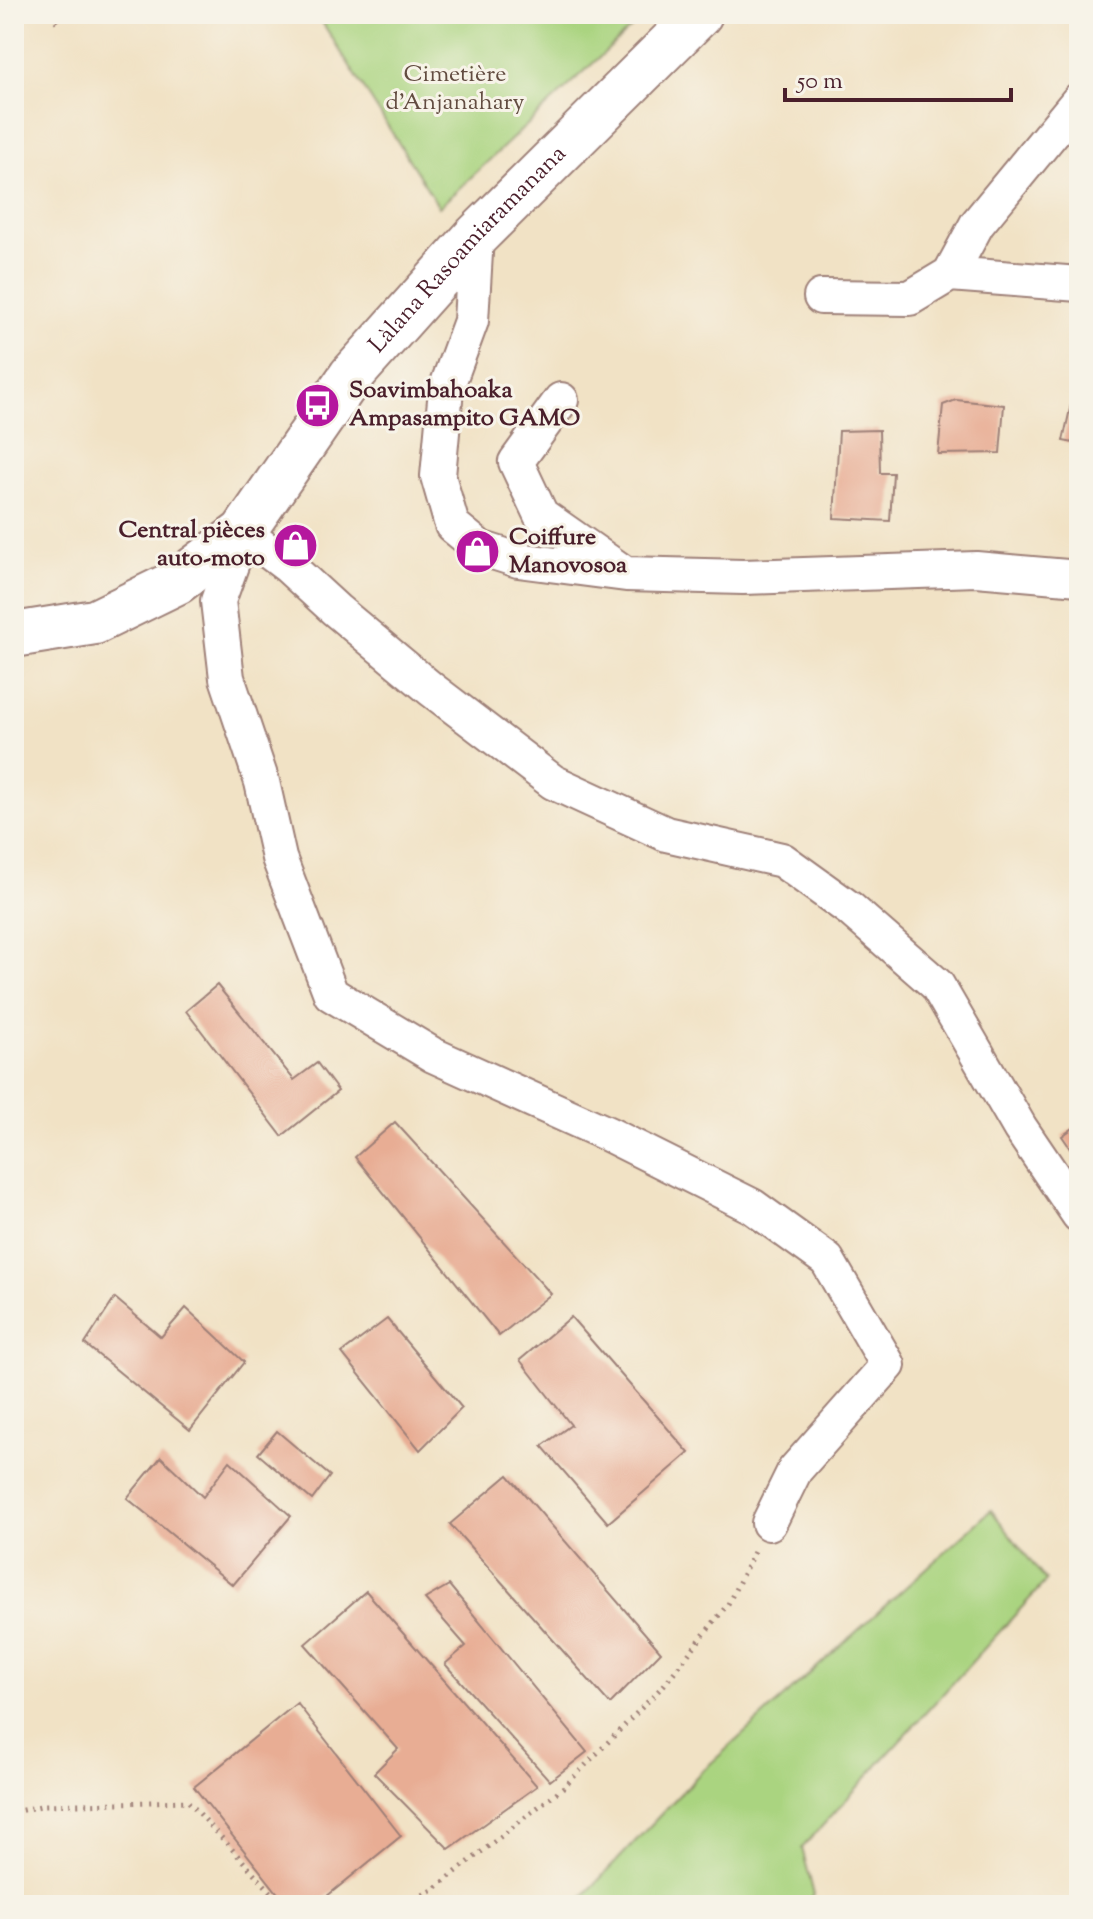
<svg xmlns="http://www.w3.org/2000/svg" width="1093" height="1919" viewBox="0 0 1093 1919" font-family="'Sorts Mill Goudy',serif">
	<style>
		.green { fill: #aad480; stroke: #7a7a56; stroke-width: 2 }
		.building { fill: #e8ad94 }
		.lines { fill: none; stroke-linecap: round; stroke-linejoin: round }
		.street-casing { stroke: #9e8078; stroke-width: 38 }
		.secondary-casing { stroke: #9e8078; stroke-width: 48 }
		.path { stroke: #9e8078; stroke-width: 5; stroke-dasharray: 2 6; stroke-linecap: butt }
		.street { stroke: #fff; stroke-width: 34 }
		.secondary { stroke: #fff; stroke-width: 44 }
		.labels { text-anchor: middle; dominant-baseline: central; stroke-width: 6; stroke-linejoin: round; paint-order: stroke }
		.park-label { font-size: 24px; fill: #624c40; stroke: #f7f3e8 }
		.street-label { font-size: 24px; fill: #4a1f2b; stroke: #f7f3e8 }
		.poi-label { font-size: 24px; font-weight: bold; fill: #4a1f2b; stroke: #f7f3e8; text-anchor: start }
	</style>
	<rect width="100%" height="100%" fill="#f7f3e8"/>
	<filter id="ink" filterUnits="userSpaceOnUse"><feTurbulence type="fractalNoise" baseFrequency=".0125" numOctaves="2"/><feDisplacementMap in="SourceGraphic" scale="16" xChannelSelector="R" yChannelSelector="G"/><feConvolveMatrix kernelMatrix="1 2 1 2 8 2 1 2 1" color-interpolation-filters="sRGB"/></filter>
	<filter id="wash" filterUnits="userSpaceOnUse"><feTurbulence type="fractalNoise" baseFrequency=".006" numOctaves="4" result="noise"/><feDisplacementMap in="SourceGraphic" scale="32" xChannelSelector="R" yChannelSelector="G"/><feGaussianBlur stdDeviation="1.8" result="paint"/><feColorMatrix in="noise" values="0 0 0 0 0 0 0 0 0 0 0 0 0 0 0 0 0 1.4 0 .05"/><feComposite in="paint" operator="in"/></filter>
	<g filter="url(#wash)">
		<rect width="100%" height="100%" fill="#f1e2c5"/>
		<path class="green" d="M317,14H646L439,207Z
			M991,1510L1046,1581L802,1848L814,1895L807,1905H575L699,1774Z"/>
		<g id="blocks">
			<path class="building" d="M1074,391L1079,392V444L1063,441Z
				M956,400L1004,405L1000,453L938,454L943,405Z
				M879,430L880,473H893L890,521L834,518L839,431Z
				M217,985L294,1080L317,1063L338,1091L282,1136L186,1011Z
				M395,1122L551,1294L499,1336L355,1157Z
				M1079,1124V1161L1062,1136Z
				M115,1298L161,1337L186,1308L244,1362L190,1430L85,1344Z
				M571,1317L689,1453L608,1523L542,1446L571,1425L520,1360Z
				M387,1319L462,1408L420,1450L342,1353Z
				M277,1431L330,1476L312,1500L258,1454Z
				M161,1457L203,1497L230,1461L291,1516L233,1585L127,1498Z
				M508,1475L661,1652L610,1704L450,1524Z
				M449,1585L587,1752L550,1781L445,1664L466,1646L425,1599Z
				M366,1591L537,1786L449,1849L374,1773L398,1749L305,1644Z
				M297,1703L401,1836L316,1905H287L194,1787Z"/>
		</g>
	</g>
	<g filter="url(#ink)">
		<use href="#blocks" fill-opacity="0" stroke="#9e8078" stroke-width="2"/>
		<g class="lines">
			<defs>
				<path id="street" d="M476,236L471,321L446,389L438,476L452,525L480,548L518,560L626,574L743,577L976,569L1079,578
					M950,274L977,224L1079,100
					M821,297L910,298L950,274L1079,284
					M561,400L516,462L541,515L621,571
					M769,1523L795,1470L888,1365L827,1260L752,1206L610,1135L433,1055L331,994L279,858L262,782L227,678L218,601L243,532L288,566L336,610L431,689L553,782L666,834L782,860L850,909L937,985L1020,1128L1079,1215"/>
				<g id="secondary">
					<path id="s1" d="M14,635L95,622L177,582L243,532L351,376L476,236L700,14"/>
				</g>
			</defs>
			<use href="#street" class="street-casing"/>
			<use href="#secondary" class="secondary-casing"/>
			<path class="path" d="M51,14L59,25
				M14,1812L45,1805L188,1801L283,1905
				M401,1905L433,1890L566,1785L664,1685L728,1604L756,1548"/>
			<use href="#street" class="street"/>
			<use href="#secondary" class="secondary"/>
		</g>
	</g>
	<defs>
		<symbol id="bus-disc" viewBox="-11 -11 22 22"><circle r="9.5" fill="#b5179e" stroke="#f7f3e8"/><path d="M-5-6H5V4H4V6H2V4H-2V6H-4V4H-5ZM-3.5-4V0h7V-4ZM-3.5 1.2v1.5H-2V1.2ZM2 1.2v1.5H3.5V1.2Z" fill="#fff"/></symbol>
		<symbol id="shop-disc" viewBox="-11 -11 22 22"><circle r="9.5" fill="#b5179e" stroke="#f7f3e8"/><path d="M-5-2.5h2.3a2.7 3.5 0 0 1 5.4 0H5L5.5 6h-11ZM-1.5-2.5h3a1.5 2.3 0 0 0-3 0Z" fill="#fff"/></symbol>
	</defs>
	<g fill-rule="evenodd">
		<use href="#bus-disc" x="292" y="380" width="51" height="51"/>
		<use href="#shop-disc" x="270" y="520" width="51" height="51"/>
		<use href="#shop-disc" x="452" y="526" width="51" height="51"/>
	</g>
	<g class="labels">
		<g class="park-label">
			<text x="455" y="75">Cimetière<tspan x="455" dy="28">d'Anjanahary</tspan></text>
		</g>
		<g class="street-label">
			<text stroke="none"><textPath href="#s1" startOffset="618">Làlana Rasoamiaramanana</textPath></text>
		</g>
		<g class="poi-label">
			<text x="349" y="391">Soavimbahoaka<tspan x="349" dy="28">Ampasampito GAMO</tspan></text>
			<text x="265" y="531" text-anchor="end">Central pièces<tspan x="265" dy="28">auto-moto</tspan></text>
			<text x="509" y="538">Coiffure<tspan x="509" dy="28">Manovosoa</tspan></text>
		</g>
	</g>
	<rect width="1093" height="1919" fill="none" stroke="#f7f3e8" stroke-width="48"/>
	<path d="M785 88v12h226v-12" fill="none" stroke="#4a1f2b" stroke-width="4"/>
	<text x="797" y="88" font-size="24" fill="#4a1f2b" stroke="#f7f3e8" stroke-width="6" paint-order="stroke">50 m</text>
</svg>
